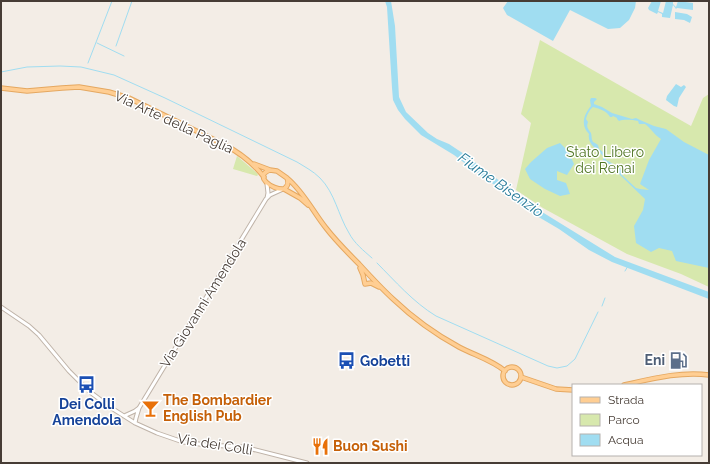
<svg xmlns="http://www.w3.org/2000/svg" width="710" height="464" viewBox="0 0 710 464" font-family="Raleway,sans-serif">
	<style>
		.green { fill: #d7e8ad }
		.water { fill: #a0ddf1; fill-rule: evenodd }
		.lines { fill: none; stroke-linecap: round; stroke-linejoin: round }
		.stream { stroke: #a0ddf1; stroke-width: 1 }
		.minor-casing { stroke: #bfb3a8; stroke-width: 5 }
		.major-casing { stroke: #e5a861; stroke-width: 5.5 }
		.minor { stroke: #fff; stroke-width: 3 }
		.major { stroke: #ffce93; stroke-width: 3.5 }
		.labels { text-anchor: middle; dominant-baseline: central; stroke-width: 3; stroke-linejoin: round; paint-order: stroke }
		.street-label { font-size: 14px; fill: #463c35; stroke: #fff }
		.park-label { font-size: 14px; fill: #537827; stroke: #fff }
		.service-label { font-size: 14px; font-weight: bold; fill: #4e5e75; stroke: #fff; text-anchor: end }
		.transit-label { font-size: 14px; font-weight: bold; fill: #164399; stroke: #fff; text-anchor: start }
		.food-label { font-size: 14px; font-weight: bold; fill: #c56008; stroke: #fff; text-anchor: start }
		.water-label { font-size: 15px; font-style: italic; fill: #297d9b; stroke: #fff }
	</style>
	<rect width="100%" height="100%" fill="#f3ede6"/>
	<path class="green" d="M540,40L691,126L703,98L709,94V287L681,274L627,254L543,208L516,190L531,123L521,114Z
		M237,156L257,173L258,175L257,176L233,169Z"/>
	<path class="water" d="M385,1H391L395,26L399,97L406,112L428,133L437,139L449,144L464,154L534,207L615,257L709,292V299L612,262L589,250L559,229L525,209L517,201L479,174L454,155L421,135L405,119L398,110L393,100L392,88L387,7Z
		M508,1H636L635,8L629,20L620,28L608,29L570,10L553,41L507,15L503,8Z
		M652,1H661L658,11L663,13L666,1H673V4L676,7L678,1L693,3V10L677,8L676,9L673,5L670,18L662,17V14L658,12L657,14L649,10L648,8Z
		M675,12L687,14L692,17L690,23L684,20L675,19Z
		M676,84L681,87L684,85L686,87L679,98L677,107L674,106L666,100L667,96Z
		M591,98H595L597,99L594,102V104L602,107L612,113L632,119L636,118L640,120L654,126L666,129L684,142L709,155V268L676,261L672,251L659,248L651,252L636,243L634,226L643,210L645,199L620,175C617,168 610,164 603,161V156C597,149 587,144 589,134C580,125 584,114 591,106L590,100ZM593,107C600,109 607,111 610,117H612L613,116L617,118V119L619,121C625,119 632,120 638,121L639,124H645C651,128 654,135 661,139L649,160L640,184L649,190L640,189L636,188L622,175L621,170L619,167L606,160L604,153L599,149L598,145L595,143L593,142C591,139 592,136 591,133C588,129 586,127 588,122L586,119C587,115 589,110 593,107Z
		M560,143L568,151L574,164L567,175L557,171V180L566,183L570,194L560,196L545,189L530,179L525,169L531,162L547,148Z"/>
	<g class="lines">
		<path class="stream" d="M97,43L124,56
			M116,46L132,1
			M88,63L112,1
			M1,72L27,67L60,66L81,67L114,75L165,98L297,162C305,167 313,171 320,178C335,193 338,215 349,233C354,243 364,251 372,258
			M377,263C395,281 413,302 436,316L548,366L557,368L567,366L575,359L598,312
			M625,271L628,266
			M602,306L605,298"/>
		<defs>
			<path id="minor" d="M267,184L268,193L267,198
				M1,307L29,326L39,335L69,371L90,392L113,409L135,423L157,433L183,442L207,445L244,447L307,463
				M124,416L135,411L139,408
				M135,423L136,418L139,408L266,199L270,195L281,190"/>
			<path id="major" d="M1,88L27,91L62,88L79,87L109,92L129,98L225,145C240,153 253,163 264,177
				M254,164L270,170
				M270,170L277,171L287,178C289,183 288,186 284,189C272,190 253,176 270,170Z
				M287,178C304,192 313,212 326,228C336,241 348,253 359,264C370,276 381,288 393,299C413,318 435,334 459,347C474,355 492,360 505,371
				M284,189L300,198L308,205
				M360,268L363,275L365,284L371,283L379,287
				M503 376a9 9 0 1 1 18 0a9 9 0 1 1-18 0Z
				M521,377L556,389L573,390
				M624,385C651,379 681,371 709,375"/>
		</defs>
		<use href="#minor" class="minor-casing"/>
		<use href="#major" class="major-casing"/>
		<use href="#minor" class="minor"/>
		<use href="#major" class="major"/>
	</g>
	<defs>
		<symbol id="fuel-bare" viewBox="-9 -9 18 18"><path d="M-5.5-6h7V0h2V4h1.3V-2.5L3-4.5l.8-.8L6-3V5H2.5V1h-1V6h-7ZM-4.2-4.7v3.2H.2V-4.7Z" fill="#5c6f8a" stroke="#fff" stroke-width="2.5" paint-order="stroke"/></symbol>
		<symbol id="bus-bare" viewBox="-9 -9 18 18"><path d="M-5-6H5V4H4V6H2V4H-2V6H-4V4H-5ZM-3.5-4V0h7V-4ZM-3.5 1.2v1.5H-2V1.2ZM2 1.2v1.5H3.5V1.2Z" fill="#1a4fb4" stroke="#fff" stroke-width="2.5" paint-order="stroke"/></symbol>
		<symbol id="bar-bare" viewBox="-9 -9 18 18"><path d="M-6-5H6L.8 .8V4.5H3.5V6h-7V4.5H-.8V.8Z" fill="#e8710a" stroke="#fff" stroke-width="2.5" paint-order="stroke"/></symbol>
		<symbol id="restaurant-bare" viewBox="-9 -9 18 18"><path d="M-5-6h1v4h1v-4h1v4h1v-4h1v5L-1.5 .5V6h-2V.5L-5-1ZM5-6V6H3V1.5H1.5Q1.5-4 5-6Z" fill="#e8710a" stroke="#fff" stroke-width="2.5" paint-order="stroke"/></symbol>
	</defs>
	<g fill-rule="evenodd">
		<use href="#fuel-bare" x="666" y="348" width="25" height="25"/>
		<use href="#bus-bare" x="334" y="348" width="25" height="25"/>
		<use href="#bus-bare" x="74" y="372" width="25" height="25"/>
		<use href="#bar-bare" x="138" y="396" width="25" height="25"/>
		<use href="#restaurant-bare" x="308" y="434" width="25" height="25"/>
	</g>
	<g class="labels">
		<g class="street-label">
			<text transform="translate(174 122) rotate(25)">Via Arte della Paglia</text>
			<text transform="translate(203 303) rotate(-58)">Via Giovanni Amendola</text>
			<text transform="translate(215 444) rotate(9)">Via dei Colli</text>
		</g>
		<g class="park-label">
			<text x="605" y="152">Stato Libero<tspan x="605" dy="16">dei Renai</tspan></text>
		</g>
		<g class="service-label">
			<text x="665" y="360">Eni</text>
		</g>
		<g class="transit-label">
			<text x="360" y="361">Gobetti</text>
			<text x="87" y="404" text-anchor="middle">Dei Colli<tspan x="87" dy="16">Amendola</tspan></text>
		</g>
		<g class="food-label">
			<text x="163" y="400">The Bombardier<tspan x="163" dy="16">English Pub</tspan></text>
			<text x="333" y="446">Buon Sushi</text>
		</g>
		<g class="water-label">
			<text transform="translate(501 185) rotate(35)">Fiume Bisenzio</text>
		</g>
	</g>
	<rect width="710" height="464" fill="none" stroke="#463c35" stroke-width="4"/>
	<rect x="572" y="384" width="130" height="72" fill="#ffffff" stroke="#b5b1ae"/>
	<rect x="580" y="397" width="20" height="6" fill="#ffce93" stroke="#b5b1ae"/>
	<text x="608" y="404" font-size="12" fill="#463c35">Strada</text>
	<rect x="580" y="414" width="20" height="12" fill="#d7e8ad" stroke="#b5b1ae"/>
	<text x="608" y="424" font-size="12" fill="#463c35">Parco</text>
	<rect x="580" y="434" width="20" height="12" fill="#a0ddf1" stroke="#b5b1ae"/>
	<text x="608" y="444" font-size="12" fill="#463c35">Acqua</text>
</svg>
